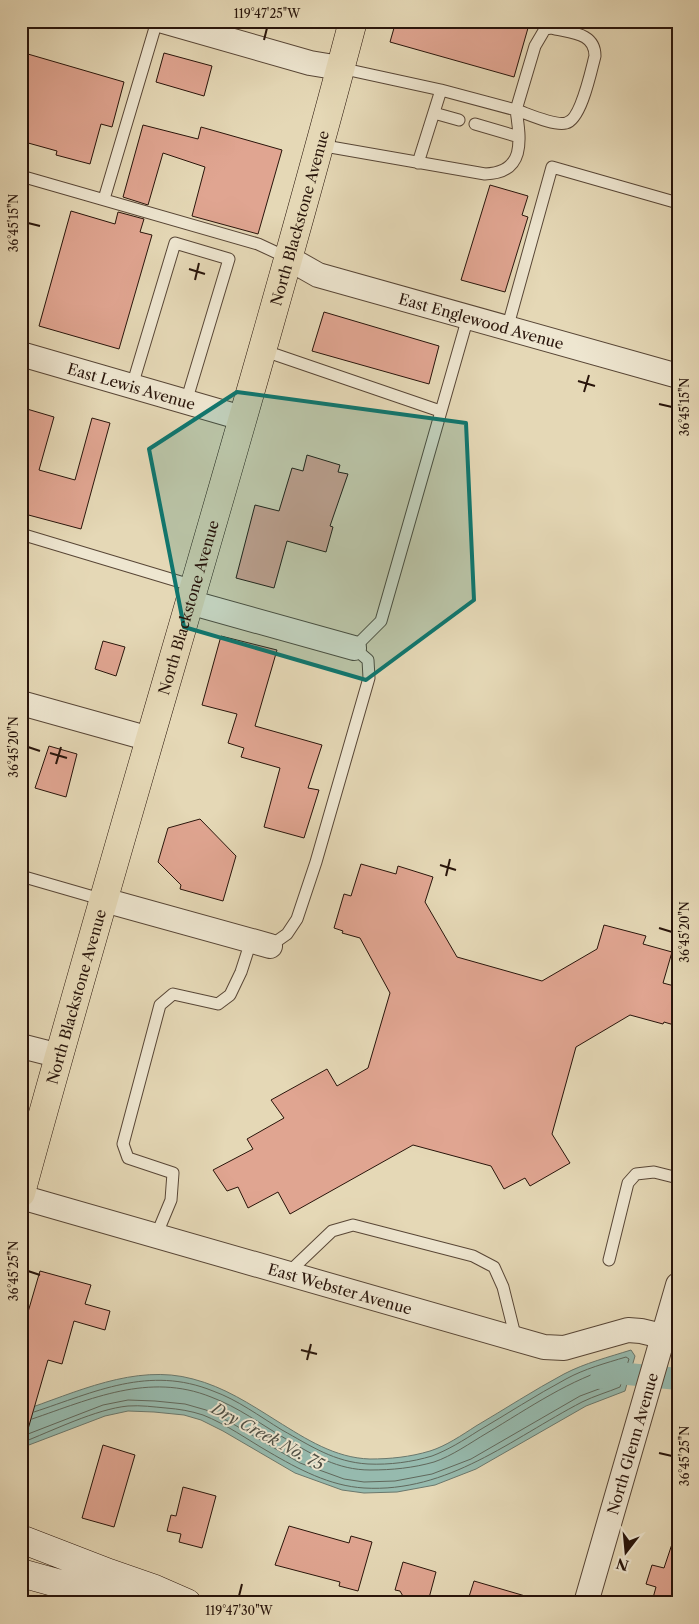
<svg xmlns="http://www.w3.org/2000/svg" width="699" height="1624" viewBox="0 0 699 1624" font-family="'Libre Caslon Text',serif">
	<style>
		.water { fill: #96baae; stroke: #6a786d }
		.lines { fill: none; stroke-linecap: round; stroke-linejoin: round }
		.shore { stroke: #60685c; stroke-width: 1 }
		.canal { stroke: #96baae; stroke-width: 22 }
		.building { fill: #e0a591; stroke: #29150b }
		.lane-casing { stroke: #584636; stroke-width: 13 }
		.street-casing { stroke: #584636; stroke-width: 26 }
		.secondary-casing { stroke: #29150b; stroke-width: 29 }
		.primary-casing { stroke: #29150b; stroke-width: 29 }
		.lane { stroke: #eee6d0; stroke-width: 11 }
		.street { stroke: #eee6d0; stroke-width: 24 }
		.secondary { stroke: #eee6d0; stroke-width: 28 }
		.primary { stroke: #e5d8b6; stroke-width: 28 }
		.marked { fill: #0f766e; fill-opacity: 0.2; stroke: #0f766e; stroke-width: 4; stroke-linejoin: round }
		.ticks { fill: none; stroke: #29150b; stroke-width: 2 }
		.labels { text-anchor: middle; dominant-baseline: central; stroke-width: 4; stroke-linejoin: round; paint-order: stroke }
		.street-label { font-size: 15px; fill: #29150b; stroke: #eee6d0 }
		.water-label { font-size: 16px; font-style: italic; fill: #4f4f44; stroke: #eee6d0 }
		.neatline { fill: none; stroke: #29150b; stroke-width: 2 }
		.ticks-label { font-size: 12px; text-anchor: middle; fill: #29150b }
	</style>
	<rect width="100%" height="100%" fill="#e5d8b6"/>
	<filter id="stains"><feTurbulence type="fractalNoise" baseFrequency=".004" numOctaves="4"/><feColorMatrix values="0 0 0 0 .2 0 0 0 0 .09 0 0 0 0 .02 0 0 0 .5 -.17"/></filter>
	<radialGradient id="worn" r=".72"><stop offset=".6" stop-color="#630" stop-opacity="0"/><stop offset="1" stop-color="#630" stop-opacity=".3"/></radialGradient>
	<path class="water" d="M631,1350L635,1356L625,1391L586,1406L476,1469L435,1485L397,1492L364,1493L342,1490L295,1473L223,1431L201,1420L184,1415L154,1412L128,1411L105,1416L21,1448V1411C75,1393 135,1363 193,1379C224,1387 250,1404 277,1421C306,1439 335,1458 370,1459C390,1459 410,1457 430,1451C446,1446 462,1435 476,1426C505,1409 534,1390 564,1374C585,1363 609,1357 631,1350Z"/>
	<g class="lines">
		<path class="shore" d="M28,1434L103,1405L128,1400L155,1401L185,1404L206,1410L228,1421L300,1463L344,1479L364,1482L395,1481L432,1474L471,1459L580,1396L615,1383L620,1368L617,1366C570,1379 529,1408 487,1433C470,1443 452,1456 434,1462C413,1468 392,1470 370,1470C338,1470 313,1455 286,1439C262,1425 238,1407 211,1397C149,1372 91,1399 32,1419
			M21,1443C52,1431 96,1409 128,1406C141,1405 154,1407 166,1408C179,1409 191,1411 203,1415C226,1424 248,1440 269,1452C298,1469 330,1486 364,1488C448,1493 511,1439 582,1402C594,1396 608,1392 620,1387L629,1359L626,1357C606,1363 584,1369 566,1379C536,1395 507,1414 478,1431C464,1440 448,1450 432,1456C412,1462 390,1465 368,1464C334,1462 311,1446 282,1430C259,1416 238,1400 213,1391C149,1365 95,1392 34,1412"/>
		<path class="canal" d="M601,1378L618,1373L678,1379"/>
	</g>
	<path class="building" d="M396,21H530L514,77L390,42Z
		M21,52L124,82L112,127L101,124L90,164L56,155L57,151L21,141Z
		M164,53L212,66L204,96L156,82Z
		M143,125L198,139L201,127L282,150L258,234L192,216L205,167L163,153L148,205L123,197Z
		M490,185L528,196L522,215L528,217L505,292L461,280Z
		M71,211L115,224L118,212L144,219L140,232L152,235L119,349L39,326Z
		M324,312L439,346L429,384L312,351Z
		M27,409L54,417L39,470L75,480L92,418L110,423L81,529L21,513V428Z
		M307,455L340,465L338,472L348,474L330,526L333,527L326,552L287,541L274,588L236,578L255,505L279,511L292,468L303,471Z
		M221,636L277,650L255,726L322,745L308,788L319,790L304,838L264,827L280,768L241,757L244,748L228,743L237,714L202,705Z
		M103,641L125,647L116,676L95,669Z
		M49,746L77,754L66,797L35,788Z
		M200,819L236,856L223,901L180,889L181,885L158,862L168,828Z
		M361,864L396,874L398,866L433,877L425,902L457,957L542,981L597,949L604,925L646,936L643,944L672,952L663,983L678,987V1016L674,1025L664,1022L663,1024L630,1015L576,1047L552,1134L570,1163L530,1186L525,1178L504,1189L491,1166L413,1145L290,1214L278,1192L248,1208L238,1187L227,1191L213,1170L253,1149L247,1139L284,1118L271,1100L327,1069L337,1086L368,1068L390,993L360,938L342,933L343,931L334,928L344,894L351,896Z
		M40,1271L91,1285L85,1304L110,1311L105,1330L74,1321L62,1364L48,1360L26,1436L21,1435V1336Z
		M103,1445L135,1455L114,1527L82,1518Z
		M183,1487L216,1496L202,1548L179,1542L181,1534L167,1531L171,1515L176,1516Z
		M289,1526L349,1543L351,1536L372,1542L358,1591L339,1586L340,1582L275,1565Z
		M675,1535L678,1536V1603H668L653,1598L656,1587L646,1584L652,1565L664,1568Z
		M403,1562L436,1572L429,1598L425,1597L423,1603L409,1601L404,1598L400,1591L395,1590Z
		M474,1581L532,1598L531,1603H467Z"/>
	<g class="lines">
		<defs>
			<path id="lane" d="M551,28C570,33 595,32 595,56C591,71 581,120 566,123C554,126 528,114 516,110L535,46L545,29Z
				M434,113L459,120
				M475,124L519,137
				M319,145L485,174C525,173 521,141 516,110L441,90L340,68
				M418,163L441,90
				M21,176L258,244L288,258
				M104,199L157,21
				M507,329L552,167L678,203
				M262,350L440,411
				M132,386L175,243L229,259L186,402
				M21,534L194,586
				M21,876L104,900
				M270,946L287,934L297,919L316,862L369,678L368,660L354,648L381,621L468,317
				M156,1236L171,1200L173,1173L128,1158L123,1144L160,1005L173,994L218,1004L230,995L241,972L251,941
				M609,1260L628,1183L636,1174L654,1172L678,1178
				M288,1273L332,1231L353,1225L473,1256L494,1267L503,1287L516,1339"/>
			<g id="street">
				<path d="M163,21L310,63L340,68"/>
				<path id="s1" d="M288,258L318,275L678,376"/>
				<path id="s2" d="M21,354L242,418"/>
				<path d="M189,602L354,648"/>
				<path d="M21,703L150,739"/>
				<path d="M104,900L270,946"/>
				<path d="M21,1046L60,1056"/>
				<path id="s3" d="M21,1197L544,1347L564,1348L628,1330L641,1331L662,1336"/>
				<path id="s4" d="M586,1603L678,1285"/>
			</g>
			<path id="secondary" d="M21,1539L109,1573L155,1589L187,1603
				M21,1573L75,1588L138,1603"/>
			<g id="primary">
				<path id="s5" d="M21,1193C128,801 249,414 353,21"/>
			</g>
		</defs>
		<use href="#lane" class="lane-casing"/>
		<use href="#street" class="street-casing"/>
		<use href="#secondary" class="secondary-casing"/>
		<use href="#primary" class="primary-casing"/>
		<use href="#lane" class="lane"/>
		<use href="#street" class="street"/>
		<use href="#secondary" class="secondary"/>
		<use href="#primary" class="primary"/>
	</g>
	<path class="marked" d="M237,392L466,423L474,600L366,680L184,627L149,449Z"/>
	<path class="ticks" d="M264,40L267,28M28,223L40,226M189,269L205,274M195,280L199,263M578,381L595,386M584,392L589,375M659,404L672,407M28,747L40,751M50,753L67,758M56,764L61,747M440,865L456,870M446,876L450,859M659,928L672,932M28,1271L40,1275M301,1350L317,1354M307,1360L311,1344M659,1453L672,1456M239,1596L242,1584"/>
	<g class="labels">
		<g class="street-label">
			<text stroke="none"><textPath href="#s5" startOffset="1014">North Blackstone Avenue</textPath></text>
			<text stroke="none"><textPath href="#s1" startOffset="204">East Englewood Avenue</textPath></text>
			<text stroke="none"><textPath href="#s2" startOffset="115">East Lewis Avenue</textPath></text>
			<text stroke="none"><textPath href="#s5" startOffset="609">North Blackstone Avenue</textPath></text>
			<text stroke="none"><textPath href="#s5" startOffset="204">North Blackstone Avenue</textPath></text>
			<text stroke="none"><textPath href="#s3" startOffset="332">East Webster Avenue</textPath></text>
			<text stroke="none"><textPath href="#s4" startOffset="166">North Glenn Avenue</textPath></text>
		</g>
		<g class="water-label">
			<text transform="translate(268 1436) rotate(28)">Dry Creek No. 75</text>
		</g>
	</g>
	<rect width="699" height="1624" fill="none" stroke="#e5d8b6" stroke-width="55"/>
	<g transform="translate(626 1552) rotate(196)" stroke="#eee6d0" stroke-width="4" paint-order="stroke">
	<path d="M0-4L9 19L0 12L-9 19Z" fill="#29150b"/>
	<text y="-8" font-size="14" font-weight="bold" text-anchor="middle" fill="#29150b">N</text>
	</g>
	<rect x="28" y="28" width="644" height="1568" class="neatline"/>
	<g class="ticks-label">
		<text x="267" y="18">119°47'25"W</text>
		<text transform="translate(14 223) rotate(-90)" y="4">36°45'15"N</text>
		<text transform="translate(685 407) rotate(-90)" y="4">36°45'15"N</text>
		<text transform="translate(14 747) rotate(-90)" y="4">36°45'20"N</text>
		<text transform="translate(685 932) rotate(-90)" y="4">36°45'20"N</text>
		<text transform="translate(14 1271) rotate(-90)" y="4">36°45'25"N</text>
		<text transform="translate(685 1456) rotate(-90)" y="4">36°45'25"N</text>
		<text x="239" y="1615">119°47'30"W</text>
	</g>
	<rect width="100%" height="100%" filter="url(#stains)"/>
	<rect width="100%" height="100%" fill="url(#worn)"/>
</svg>
